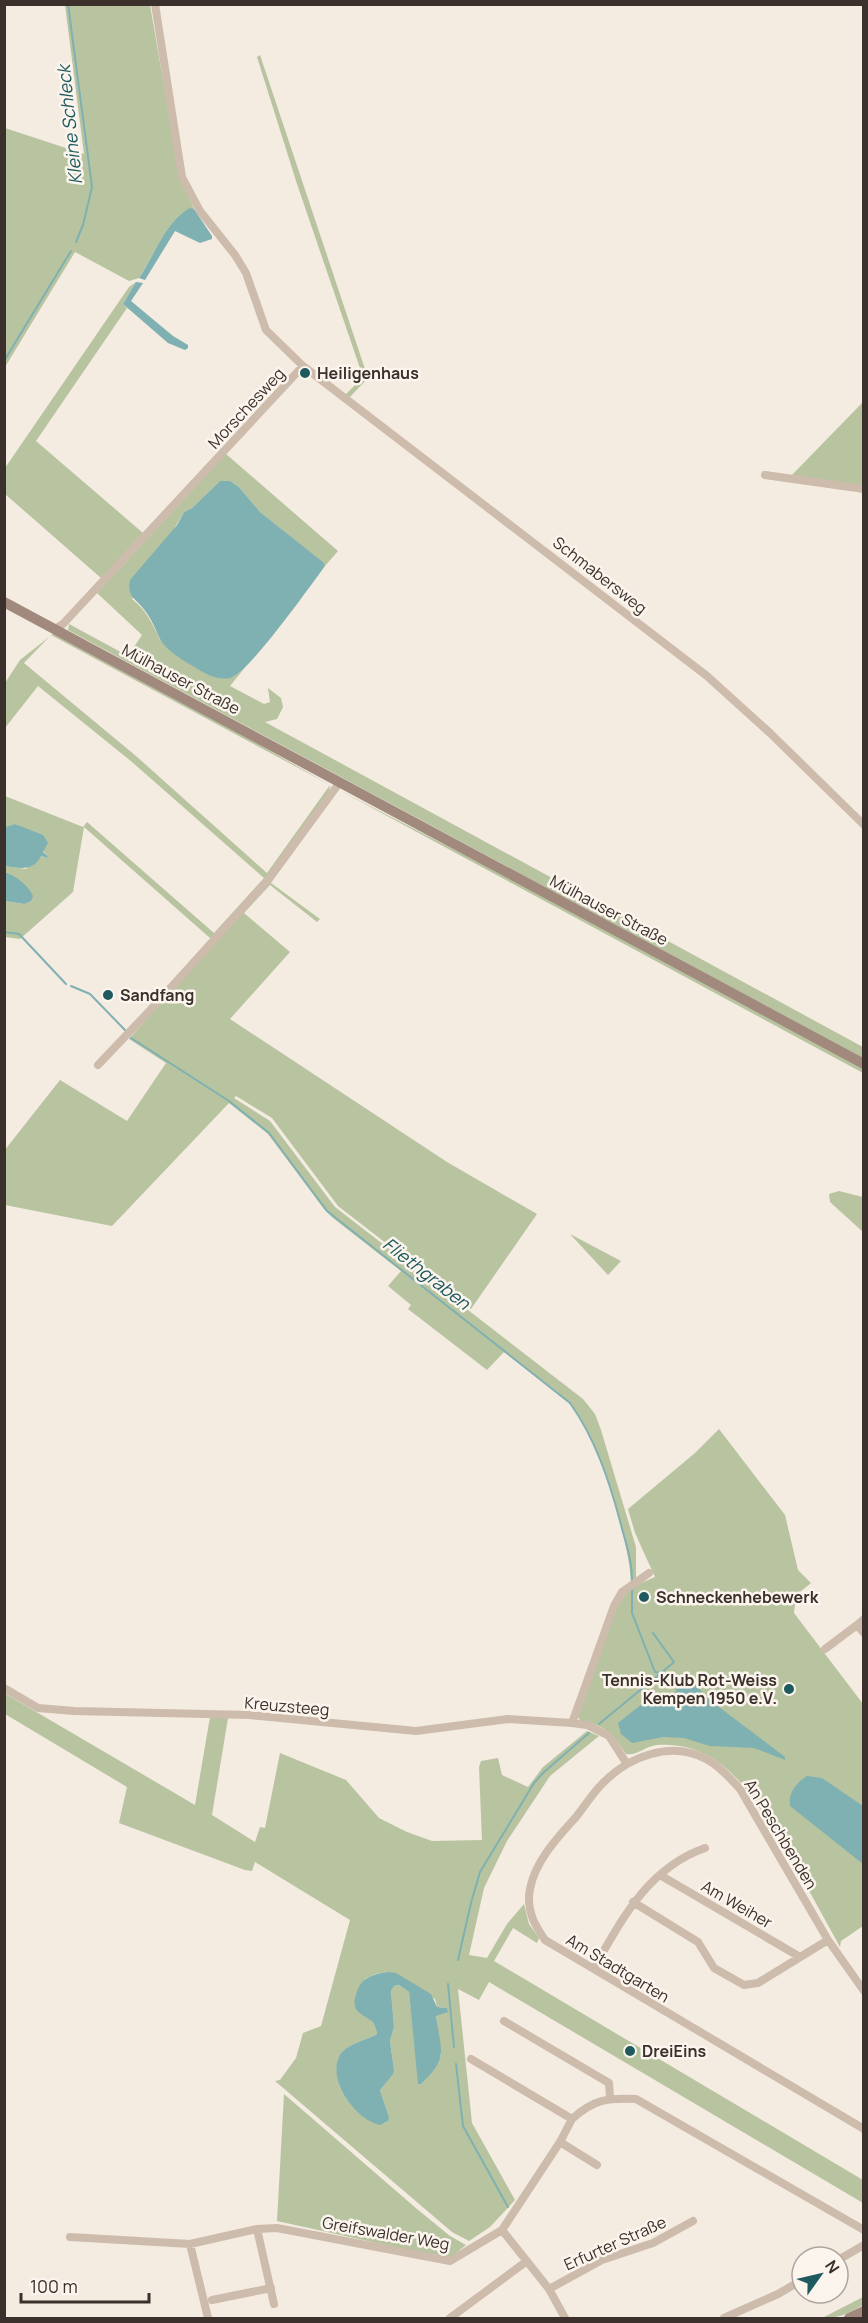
<svg xmlns="http://www.w3.org/2000/svg" width="868" height="2323" viewBox="0 0 868 2323" font-family="Manrope,sans-serif">
	<style>
		.green { fill: #b8c4a0; fill-rule: evenodd }
		.water { fill: #7fb0b2 }
		.lines { fill: none; stroke-linecap: round; stroke-linejoin: round }
		.stream { stroke: #7fb0b2; stroke-width: 2 }
		.street { stroke: #cdbbac; stroke-width: 8 }
		.secondary { stroke: #a18a7d; stroke-width: 10 }
		.poi-dot { fill: #1f5a5e; stroke: #fbf5ee; stroke-width: 2 }
		.labels { text-anchor: middle; dominant-baseline: central; stroke-width: 5; stroke-linejoin: round; paint-order: stroke }
		.poi-label { font-size: 16px; font-weight: bold; fill: #3b302b; stroke: #fbf5ee; text-anchor: start }
		.street-label { font-size: 16px; fill: #3b302b; stroke: #fbf5ee }
		.water-label { font-size: 18px; font-style: italic; fill: #1f5a5e; stroke: #fbf5ee }
	</style>
	<rect width="100%" height="100%" fill="#f4ebe1"/>
	<path class="green" d="M65,5H150L180,178L194,209C175,207 149,263 139,278L129,281L75,252L5,367V128L84,154Z
		M260,55L368,378L349,398L345,395L363,377L297,184L257,57Z
		M136,282L123,304L127,308L36,441L143,533L101,578L5,494V468L129,287Z
		M863,402V487L791,476Z
		M226,454L338,551L325,566L323,563L260,512L239,487L230,481H220L192,508L184,512L132,599C146,610 153,624 160,640L233,677L251,660L230,686L264,704L270,702L268,688L281,698L283,707L277,719L265,722L863,1047V1058L68,630L69,624L128,656L142,635L97,593Z
		M54,633L216,720L330,785L329,792L266,878L216,935L210,938L84,827L73,892L20,939L5,937V901L24,904L10,874L5,872V866L26,869L41,856L46,858L48,856L16,824L5,827V796L83,827L87,822L214,933L264,878L132,762L38,686L5,728V683L20,660ZM51,635L330,785L267,873L136,756L24,663Z
		M339,790L486,866L863,1068V1073Z
		M271,883L320,919L317,922L270,885L244,913L290,952L230,1019L447,1162L537,1214L471,1309L338,1206L272,1118L236,1096L234,1098L270,1121L335,1207L583,1399L595,1414L601,1430L636,1547V1580L631,1582C630,1543 597,1431 570,1404C551,1384 525,1369 504,1352L487,1370L408,1309L411,1305L388,1286L401,1271L333,1218L324,1209L268,1134L229,1103L112,1226L5,1205L4,1151L60,1080L127,1121L166,1063L129,1039L265,886Z
		M839,1191L863,1197V1232L830,1202L829,1194Z
		M570,1234L621,1261L608,1275Z
		M719,1429L785,1515L798,1570L811,1583L796,1595L794,1613L863,1704V1926L841,1941L840,1947L769,1818H766C741,1777 709,1741 657,1745C646,1746 637,1756 626,1754C612,1733 605,1725 580,1721L578,1717L617,1606L627,1589L655,1577L635,1533L628,1509L695,1453Z
		M4,1693L195,1805L210,1717L228,1718L212,1815L255,1842L260,1827L265,1828L280,1753L346,1780L379,1818L407,1832L432,1841L482,1840L479,1767L481,1761L498,1758L502,1775L528,1787L543,1767L587,1731L599,1736L550,1776L507,1841L484,1888L469,1955L487,1958L507,1924L524,1904L529,1924L539,1938L537,1943L513,1928L494,1961L863,2180V2203L489,1982L479,2000L458,1989L472,2123L515,2200L490,2227L469,2241L452,2232L275,2081L280,2080L296,2058L303,2033L321,2026L350,1920L255,1862L252,1871L245,1870L119,1823L127,1787L5,1714ZM388,1972L435,1999L437,2007L447,2008L436,2016L441,2055L419,2084L409,1992L399,1985L394,1986L391,1991L394,2027L390,2041L394,2070L380,2090L389,2117L385,2123C375,2118 361,2113 352,2106C340,2094 331,2070 341,2054C348,2043 366,2041 377,2034L376,2027L370,2019L365,1979L375,1974Z
		M284,2094L417,2209L450,2236L466,2245L451,2257L445,2258L277,2221Z
		M863,2297V2305C847,2314 840,2318 822,2318Z"/>
	<path class="water" d="M190,208L194,209L212,236V239L200,243L175,231L145,280L139,278C154,256 166,221 190,208Z
		M136,282L143,283L131,301L173,336L188,345V348L185,350L168,343L123,304Z
		M220,481H230L239,487L260,512L324,563L325,566C310,586 249,673 230,678C215,681 203,672 191,665C179,658 163,648 158,635C154,625 149,615 142,607C133,597 127,595 130,580L177,525L184,512L192,508Z
		M15,824L43,835L48,843L43,852L48,856L47,858L41,856C33,872 19,868 5,866V827Z
		M5,872C16,876 28,885 33,896L31,901L24,904L5,901Z
		M687,1674L707,1698L785,1757V1760L754,1748L710,1746L684,1738L663,1737L632,1743L621,1734L618,1723L647,1700L673,1698L682,1676Z
		M807,1776L822,1778L863,1806V1864L790,1806C788,1793 796,1783 807,1776Z
		M388,1972L396,1973L431,1994L437,2007L447,2008L448,2012L436,2016C441,2052 449,2057 421,2084H418L409,1992L399,1985L394,1986L391,1991L394,2027L390,2041L394,2070L393,2074L380,2090L389,2117L388,2121L380,2125C355,2119 326,2080 340,2055C347,2043 366,2041 377,2034C375,2016 364,2020 356,2009C354,2005 354,1999 356,1995C360,1978 372,1974 388,1972Z"/>
	<g class="lines">
		<path class="stream" d="M68,4L92,187L83,225L76,242
			M4,361L71,251
			M4,932L19,934L66,984
			M71,986L90,994L125,1030
			M131,1038L229,1101L269,1133L327,1211L570,1403C595,1438 609,1480 620,1521C625,1541 632,1559 632,1580
			M653,1633L674,1662L661,1673
			M599,1724L661,1673L655,1672L632,1613V1589
			M458,1960L471,1903L480,1872L534,1783L544,1772L589,1733
			M448,1984L454,2047
			M456,2064L463,2126L508,2207"/>
		<path class="street" d="M155,4L182,177L200,211L235,255L246,273L266,330L303,366L707,676L770,733L864,825
			M765,475L864,489
			M55,629L63,624L303,366
			M98,1065L157,1003L269,879L340,782
			M864,1619L857,1625L864,1633
			M825,1649L857,1625
			M4,1688L38,1708L74,1711L249,1715L416,1731L508,1719L572,1723L587,1725L609,1736L627,1764
			M572,1723L614,1606L622,1592L649,1573
			M660,1875L800,1957
			M633,1902L698,1942L714,1968L744,1985L758,1983L828,1940
			M594,1968C622,1919 648,1868 705,1848
			M864,1991L828,1940L740,1789C730,1778 719,1766 706,1759C670,1740 628,1757 602,1784C592,1794 585,1806 576,1817C558,1837 535,1861 530,1889C526,1910 534,1924 545,1940L864,2129
			M504,2021L609,2083L610,2098
			M471,2059L572,2119L560,2142L597,2165
			M572,2119C594,2099 607,2098 636,2099L864,2230
			M257,2229L274,2304
			M502,2230L549,2289L565,2318
			M70,2237L190,2244L257,2229L277,2228L450,2261L502,2230L560,2142
			M190,2244L208,2318
			M838,2260L864,2245
			M549,2289L602,2260L653,2243L693,2221
			M212,2300L271,2288
			M450,2318L527,2261
			M724,2318L778,2294L802,2280"/>
		<path class="secondary" d="M4,602L864,1064
			M849,2318L864,2311"/>
	</g>
	<g class="poi-dot">
		<circle cx="305" cy="373" r="6"/>
		<circle cx="108" cy="995" r="6"/>
		<circle cx="644" cy="1597" r="6"/>
		<circle cx="789" cy="1689" r="6"/>
		<circle cx="630" cy="2051" r="6"/>
	</g>
	<g class="labels">
		<g class="poi-label">
			<text x="317" y="373">Heiligenhaus</text>
			<text x="120" y="995">Sandfang</text>
			<text x="656" y="1597">Schneckenhebewerk</text>
			<text x="777" y="1680" text-anchor="end">Tennis-Klub Rot-Weiss<tspan x="777" dy="18">Kempen 1950 e.V.</tspan></text>
			<text x="642" y="2051">DreiEins</text>
		</g>
		<g class="street-label">
			<text transform="translate(246 408) rotate(-47)">Morschesweg</text>
			<text transform="translate(600 575) rotate(38)">Schmabersweg</text>
			<text transform="translate(181 679) rotate(28)">Mülhauser Straße</text>
			<text transform="translate(609 910) rotate(28)">Mülhauser Straße</text>
			<text transform="translate(287 1706) rotate(5)">Kreuzsteeg</text>
			<text transform="translate(781 1834) rotate(59)">An Peschbenden</text>
			<text transform="translate(737 1904) rotate(30)">Am Weiher</text>
			<text transform="translate(618 1968) rotate(31)">Am Stadtgarten</text>
			<text transform="translate(386 2233) rotate(10)">Greifswalder Weg</text>
			<text transform="translate(615 2243) rotate(-24)">Erfurter Straße</text>
		</g>
		<g class="water-label">
			<text transform="translate(69 125) rotate(-96)">Kleine Schleck</text>
			<text transform="translate(427 1273) rotate(38)">Fliethgraben</text>
		</g>
	</g>
	<rect width="868" height="2323" fill="none" stroke="#3b302b" stroke-width="12"/>
	<g transform="translate(820 2275) rotate(56)"><circle r="28" fill="#fbf5ee" stroke="#aea6a0" stroke-width="1.5"/>
	<path d="M0-4.5L10 22L0 15L-10 22Z" fill="#1f5a5e"/>
	<text y="-9" font-size="16" font-weight="bold" text-anchor="middle" fill="#3b302b">N</text>
	</g>
	<path d="M21 2293v9h128v-9" fill="none" stroke="#3b302b" stroke-width="3"/>
	<text x="30" y="2293" font-size="18" fill="#3b302b" stroke="#fbf5ee" stroke-width="4.5" paint-order="stroke">100 m</text>
</svg>
